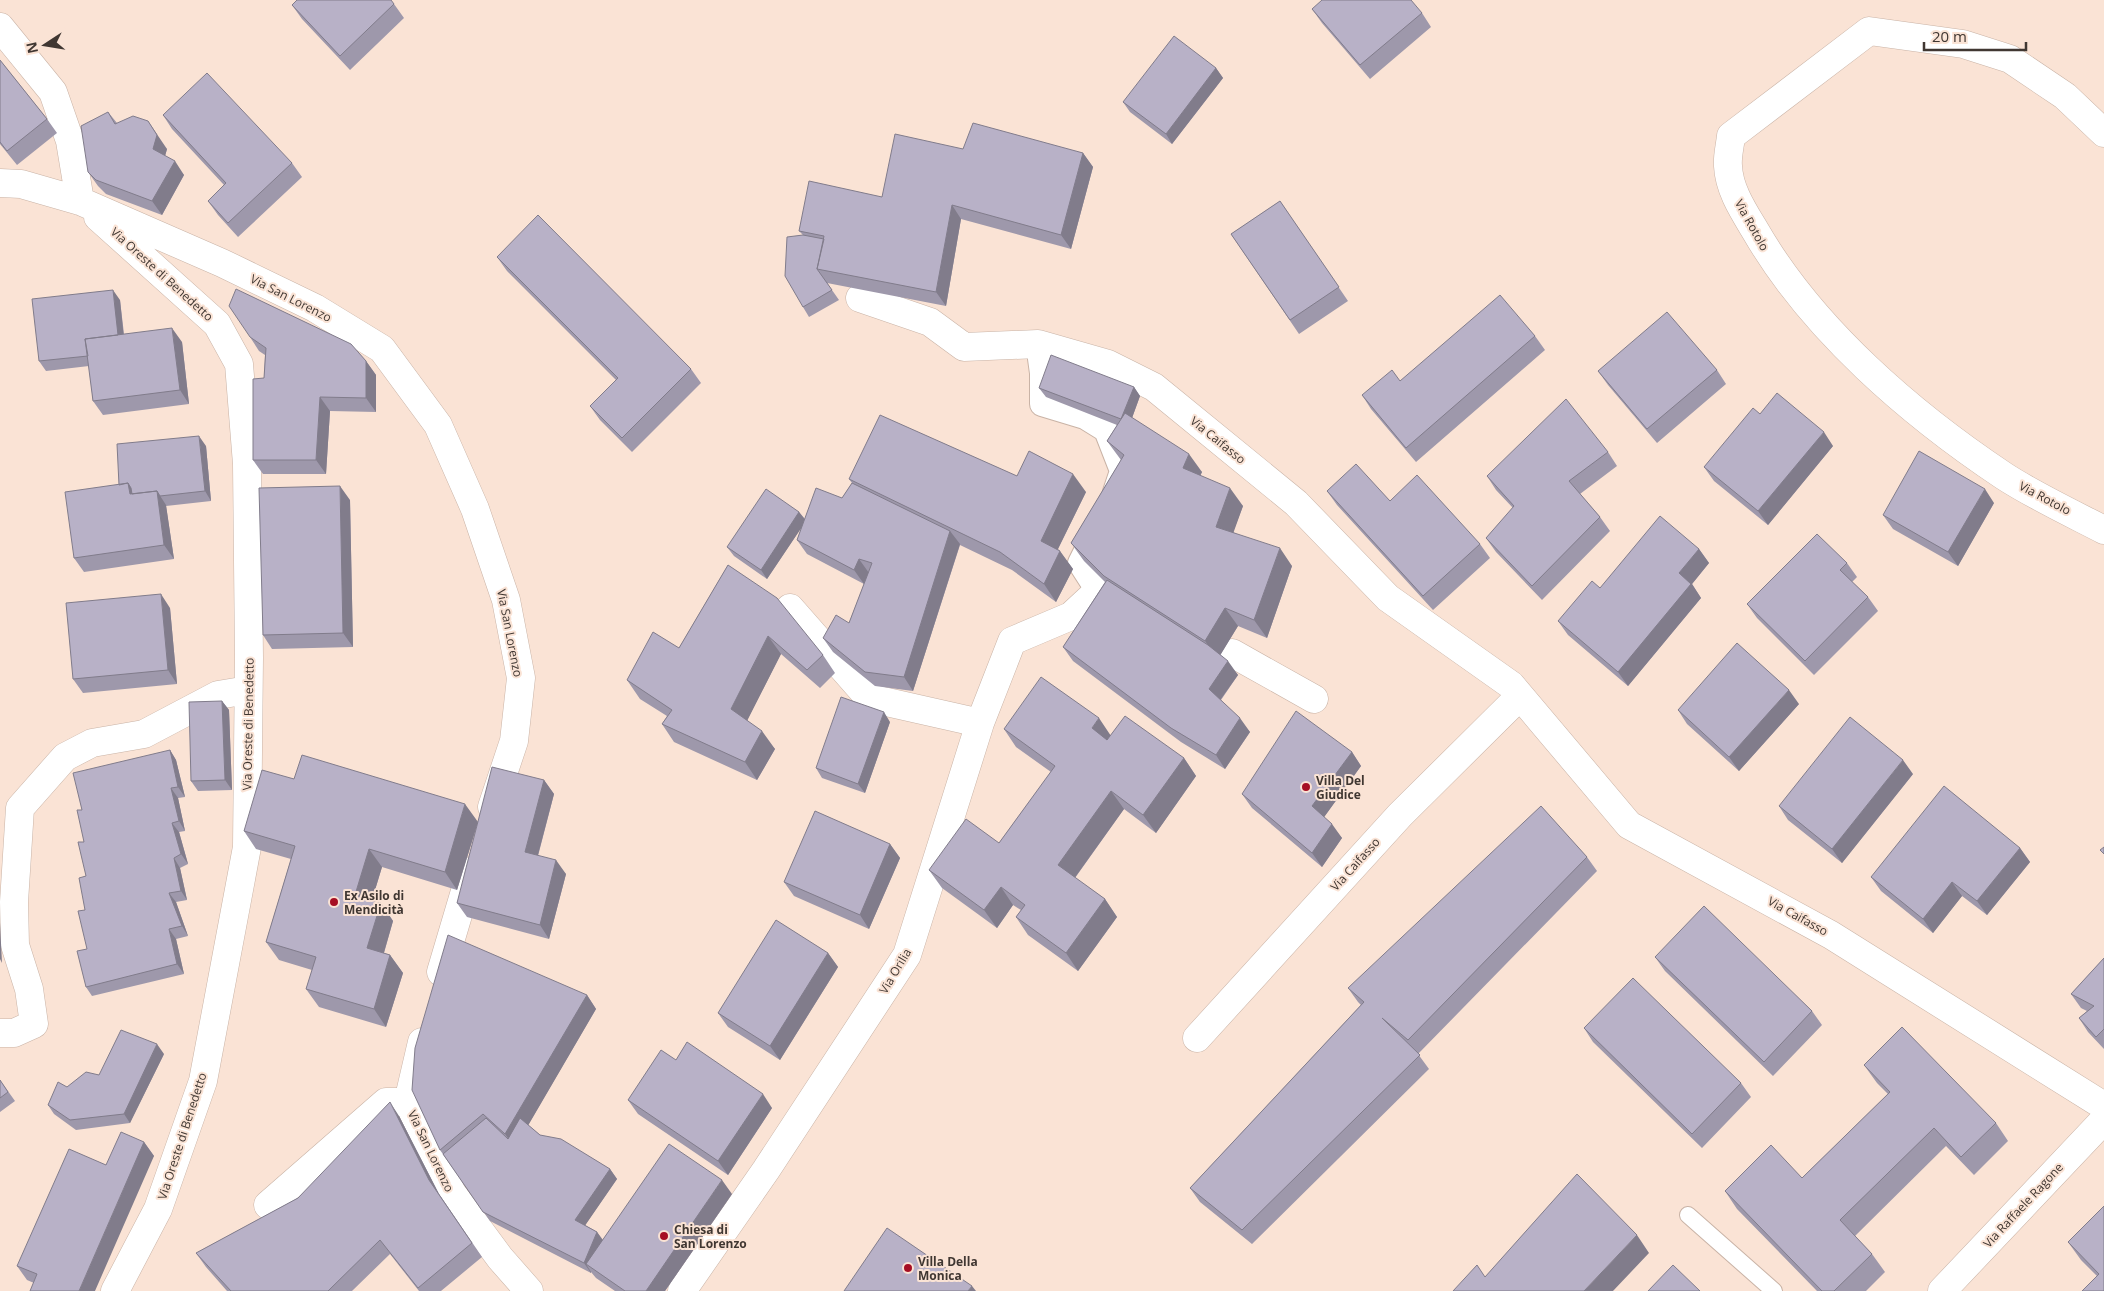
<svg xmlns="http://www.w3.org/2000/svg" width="2104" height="1291" viewBox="0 0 2104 1291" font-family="'Open Sans',sans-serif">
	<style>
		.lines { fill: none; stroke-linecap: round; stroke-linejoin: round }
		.service-casing { stroke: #c9b3a6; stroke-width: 18 }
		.pedestrian-casing { stroke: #c9b3a6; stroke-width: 26 }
		.minor-casing { stroke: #c9b3a6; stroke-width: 29 }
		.tertiary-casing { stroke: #c9b3a6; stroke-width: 29 }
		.service { stroke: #fff; stroke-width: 16 }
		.pedestrian { stroke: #fff; stroke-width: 24 }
		.minor { stroke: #fff; stroke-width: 28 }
		.tertiary { stroke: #fff; stroke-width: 28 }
		.wall { fill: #9e98ab }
		.shaded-wall { fill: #817c8b }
		.building { fill: #b8b1c7; stroke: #817c8b }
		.poi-dot { fill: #a60e23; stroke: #fae3d5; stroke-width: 2 }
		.labels { text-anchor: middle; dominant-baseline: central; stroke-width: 4; stroke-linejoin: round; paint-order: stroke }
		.street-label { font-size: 12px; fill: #403732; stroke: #fae3d5 }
		.poi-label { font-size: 12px; font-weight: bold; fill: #403732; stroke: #fae3d5; text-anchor: start }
	</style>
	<rect width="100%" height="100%" fill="#fae3d5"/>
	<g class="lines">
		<defs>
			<path id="service" d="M1688,1215L1774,1291"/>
			<path id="pedestrian" d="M1038,344L1042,373V404L1085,417L1106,430L1122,471L1115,492
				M1097,529L1080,563L1098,591"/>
			<path id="minor" d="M860,298L930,322L964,347L1038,344L1108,364L1154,387L1296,503L1388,598L1511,685L1629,825L1831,935L2104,1106
				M790,608L869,698L980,723
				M1232,653L1314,699
				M0,1033H14L34,1024L29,989L15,945L14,902L20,808L65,757L92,743L144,734L218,695L248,690
				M1197,1038L1400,815L1520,696
				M268,1205L386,1102H408
				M682,1291L766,1170L907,955L980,723L1012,641L1071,616L1098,591L1117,594
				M1942,1291L2104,1120"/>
			<path id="tertiary" d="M0,27L53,92L70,141L80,201
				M2104,133L2065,96L2010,59L1963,44L1869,31L1731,136C1730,146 1727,157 1728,166C1729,190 1744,212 1756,232C1813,330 1911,414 2004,476C2033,495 2073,514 2104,530
				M0,183L21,184L80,201L222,263L315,308L382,349L438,425L475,509L506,600L521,678L514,741L492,807
				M98,217L217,324L239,364L247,464L249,658L247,847L203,1081L158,1209L115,1291
				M441,972L471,871
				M422,1042L408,1102L452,1193L500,1258L529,1291"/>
		</defs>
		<use href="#service" class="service-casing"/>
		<use href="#pedestrian" class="pedestrian-casing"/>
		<use href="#minor" class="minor-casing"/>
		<use href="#tertiary" class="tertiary-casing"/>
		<use href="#service" class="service"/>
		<use href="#pedestrian" class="pedestrian"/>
		<use href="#minor" class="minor"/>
		<use href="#tertiary" class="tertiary"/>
	</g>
	<path class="wall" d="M394,4L404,18L350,70L302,19L292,5Z
		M1312,9L1422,13L1431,27L1370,79L1322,23Z
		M0,60L47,119L57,133L17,165L0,144Z
		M1216,68L1223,78L1172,144L1130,112L1123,102Z
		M108,112L117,123L167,149L165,156L184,175L162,215L106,194L98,186L88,172Z
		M163,115L292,163L302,177L238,237L218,215L208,201L224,185L172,129Z
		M963,149L1083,153L1093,167L1071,249L961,219L946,306L827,283L839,300L809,317L803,307V235L799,231L882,197Z
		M1280,201L1348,301L1299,334L1231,234Z
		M497,257L691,369L701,383L632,452L600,420L590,406L616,380L507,271Z
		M120,300L124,334L182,342L189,404L103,415L93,401L89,366L46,371L39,361Z
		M1535,336L1545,350L1416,462L1371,409L1362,395L1400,381Z
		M250,337L366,361L376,375V412L330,411L326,474H263L253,460L264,378L265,355L259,351Z
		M1717,370L1726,384L1657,443L1608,385L1598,371Z
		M1134,387L1140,396L1132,418L1202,472L1200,476L1243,506L1233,532L1292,566L1267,638L1238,626L1220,655L1238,675L1221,700L1250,732L1225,769L1181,742L1073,661L1063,647L1105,582L1084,561L1071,543L1121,460L1107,441L1117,425L1046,397L1039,388Z
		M1760,414L1833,446L1768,525L1714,481L1704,467Z
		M206,446L211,501L166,506L174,559L84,572L74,558L119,485Z
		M1608,452L1617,466L1580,494L1600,517L1610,531L1542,600L1496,552L1486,538L1513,508L1496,490L1487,476Z
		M1017,476L1086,492L1058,549L1073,569L1056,602L1012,570L960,545L913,691L875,686L833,652L823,638L849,623L864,584L807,554L797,540L801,528L767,579L734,556L727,547L799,512L805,519L842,498L852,483L849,479Z
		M1327,491L1390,501L1480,544L1490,558L1433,610L1337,505Z
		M350,500L353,647L272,649L263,635Z
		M1994,503L1958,566L1893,529L1883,515Z
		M1699,549L1709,563L1692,584L1701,598L1628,686L1568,635L1558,621L1600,588Z
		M1847,563L1857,577L1852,582L1868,597L1878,611L1814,675L1757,618L1747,604Z
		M728,565L823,655L835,673L820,688L781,654L747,720L775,749L757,780L674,742L662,724L667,716L640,699L627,680L679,648Z
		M170,608L177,684L83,693L73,679Z
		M222,701L229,710L232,790L198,791L191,781Z
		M1799,704L1739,771L1687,724L1678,710Z
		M890,722L865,793L822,778L816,768Z
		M1004,729L1111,736L1184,758L1196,776L1156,833L1124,809L1075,878L1105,899L1117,917L1078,971L1028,935L1016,917L1021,910L1013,905L997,928L942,888L929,870L999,843L1051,772L1016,747Z
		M170,750L176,760L185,797L178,798L185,831L179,832L188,864L180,868L187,900L176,902L188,936L176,939L184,974L92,996L86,987L87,949L85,910L86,876L82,810Z
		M1352,752L1361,766L1324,817L1342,838L1322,867L1252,808L1242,794Z
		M1913,774L1842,863L1788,820L1779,806Z
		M294,779L478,822L457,890L382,867L372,900L381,903L393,921L384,953L390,955L403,973L386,1027L319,1007L306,989L312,970L279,960L266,942L291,859L256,849L244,831Z
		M544,780L554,794L538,856L566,874L549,939L467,917L457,903Z
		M890,844L900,858L869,929L794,896L784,882Z
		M2020,848L2030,862L1987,915L1962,896L1933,933L1881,891L1871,877Z
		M1587,857L1597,871L1418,1054L1429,1069L1252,1244L1200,1202L1190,1188L1361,1005L1358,1002L1348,988Z
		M828,953L838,967L780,1060L728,1027L718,1013Z
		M1655,957L1812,1011L1822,1025L1773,1076L1665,971Z
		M2104,958V1049L2088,1032L2079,1018L2087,1011L2081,1008L2071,994Z
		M587,995L596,1009L528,1125L540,1135L610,1169L617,1179L585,1225L597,1232L603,1240L732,1194L665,1291H615L596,1278L591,1272V1273L490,1221L440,1150Z
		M1584,1028L1741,1083L1751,1097L1702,1148L1593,1042Z
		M164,1054L130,1123L76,1130L54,1114L48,1105L67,1087Z
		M676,1060L772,1108L728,1175L638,1114L628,1100Z
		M1864,1065L1996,1123L2008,1141L1974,1175L1946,1146L1855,1236L1872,1254L1885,1272L1866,1291H1817L1737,1209L1725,1191L1802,1178L1888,1094L1877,1083Z
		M0,1080L15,1101L0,1112Z
		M399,1116L439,1194L482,1257L441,1291H419L390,1254L352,1291H227L206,1267L196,1253L298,1198Z
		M144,1142L154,1156L34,1283L27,1280L17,1266L106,1165Z
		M2104,1206V1291L2097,1276L2081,1260L2068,1242Z"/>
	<path class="shaded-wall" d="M1216,68L1223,78L1172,144L1166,134Z
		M148,121L167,149L163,163L153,149Z
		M1083,153L1093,167L1071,249L1061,235Z
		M175,161L184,175L162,215L152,201Z
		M952,205L961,219L946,306L936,292Z
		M113,290L120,300L125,349L118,339Z
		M172,328L182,342L189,404L180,390Z
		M366,361L376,375V412L366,398Z
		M1134,387L1140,396L1128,429L1121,419Z
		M320,397L330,411L326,474L316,460Z
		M1824,432L1833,446L1768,525L1758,511Z
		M199,436L206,446L211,501L205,491Z
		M1189,454L1202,472L1195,486L1183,468Z
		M1073,474L1086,492L1053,559L1041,541Z
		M128,483L138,497L130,494Z
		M340,486L350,500L353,647L343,633Z
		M1230,488L1243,506L1229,545L1216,527Z
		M1985,489L1994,503L1958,566L1948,552Z
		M157,491L166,505L174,559L164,545Z
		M799,512L806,521L767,579L761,570Z
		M950,531L960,544L913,691L904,677Z
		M1280,548L1292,566L1267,638L1254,620Z
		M1699,549L1709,563L1692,584L1701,598L1628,686L1618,672L1679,573Z
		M1060,551L1073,569L1056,602L1044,584Z
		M859,559L869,573L864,584L854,570Z
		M161,594L170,608L177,684L168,670Z
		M1225,608L1238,626L1218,659L1205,641Z
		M768,636L781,654L744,727L731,709Z
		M1228,661L1238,675L1218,703L1209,689Z
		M1789,690L1799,704L1739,771L1729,757Z
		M222,701L229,710L232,790L225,780Z
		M884,712L890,722L865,793L858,784Z
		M1099,718L1111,736L1104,746L1092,728Z
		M1240,718L1250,732L1225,769L1216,755Z
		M762,731L775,749L757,780L745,762Z
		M170,750L176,760L185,797L178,787Z
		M1352,752L1361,766L1322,820L1312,806Z
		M1184,758L1196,776L1156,833L1143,815Z
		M1903,760L1913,774L1842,863L1832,849Z
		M544,780L554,794L535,866L525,852Z
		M171,788L178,798L185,831L179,821Z
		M1111,791L1124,809L1071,883L1058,865Z
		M465,804L478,822L457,890L445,872Z
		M172,823L179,832L188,864L181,854Z
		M1332,824L1342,838L1322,867L1312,853Z
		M890,844L900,858L869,929L860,915Z
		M2020,848L2030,862L1987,915L1977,901Z
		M369,849L382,867L368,913L355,895Z
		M174,858L180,868L187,900L181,891Z
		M556,860L566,874L549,939L540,925Z
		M1952,882L1962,896L1933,933L1923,919Z
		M1001,887L1013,905L997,928L984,910Z
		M169,893L176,902L188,936L182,926Z
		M1105,899L1117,917L1078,971L1066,953Z
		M381,903L393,921L380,966L367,948Z
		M0,923L2,963L0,959Z
		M169,929L176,939L184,974L177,964Z
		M828,953L838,967L780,1060L770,1046Z
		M390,955L403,973L386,1027L374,1009Z
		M587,995L596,1009L515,1148L505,1134Z
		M157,1044L164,1054L130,1123L124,1114Z
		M763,1094L772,1108L728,1175L718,1161Z
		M390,1102L399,1116L439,1194L482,1257L429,1180Z
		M144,1142L154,1156L95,1291H79Z
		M610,1169L617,1179L582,1230L575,1220Z
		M722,1180L732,1194L665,1291H646Z
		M597,1232L604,1242L586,1264L591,1272V1273L584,1263Z
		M1637,1235L1649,1253L1613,1291H1584Z
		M972,1286L976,1291H968Z"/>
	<path class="building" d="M297,0H391L394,4L340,56L292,5Z
		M1322,0H1411L1422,13L1360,65L1312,9Z
		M1174,36L1216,68L1166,134L1123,102Z
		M0,60L47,119L7,151L0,142Z
		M207,73L292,163L228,223L208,201L226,183L163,115Z
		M108,112L115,124L133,116L148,121L157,135L153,149L175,161L152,201L96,180L88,172L81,126Z
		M973,123L1083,153L1061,235L952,205L936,292L817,269L824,236L799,231L809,181L882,197L895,134L963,149Z
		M1280,201L1339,287L1290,320L1231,234Z
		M538,215L691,369L622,438L590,406L618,378L497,257Z
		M803,235L824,239L817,269L832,290L803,307L785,276L787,237Z
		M236,289L351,344L366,361V398L320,397L316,460H253V379L264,378L266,348L250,337L229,306Z
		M113,290L118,335L85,339L88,356L39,361L32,299Z
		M1500,295L1535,336L1406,448L1362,395L1392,370L1400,381Z
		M1667,312L1717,370L1647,429L1598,371Z
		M172,328L180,390L93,401L85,339Z
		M1051,355L1134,387L1121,419L1039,388Z
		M1777,393L1824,432L1758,511L1704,467L1753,408L1760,414Z
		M1566,399L1608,452L1569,481L1600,517L1532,586L1486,538L1514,506L1487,476Z
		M1125,413L1189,454L1183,468L1230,488L1216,527L1280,548L1254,620L1225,608L1205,641L1104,576L1071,543L1124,455L1107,441Z
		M880,415L1017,476L1029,451L1073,474L1041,541L1060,551L1044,584L1000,552L849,479Z
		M199,436L205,491L160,496L157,491L132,494L131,488L128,483L119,485L117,444Z
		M1919,451L1985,489L1948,552L1883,515Z
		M1356,464L1390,501L1417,475L1480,544L1423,596L1327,491Z
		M128,483L130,494L157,491L164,545L74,558L65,492Z
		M852,483L950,531L904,677L865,672L823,638L836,615L849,623L872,563L859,559L854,570L797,540L816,488L842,498Z
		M340,486L343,633L263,635L259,488Z
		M766,489L799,512L761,570L727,547Z
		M1660,516L1699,549L1679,573L1691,584L1618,672L1558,621L1592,581L1600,588Z
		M1817,534L1847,563L1840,570L1868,597L1805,661L1747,604Z
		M728,565L777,598L823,655L807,670L768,636L731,709L762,731L745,762L662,724L672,710L627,680L653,632L679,648Z
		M1107,580L1208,645L1228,661L1209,689L1240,718L1216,755L1171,728L1063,647Z
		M161,594L168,670L73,679L66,603Z
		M1737,643L1789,690L1729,757L1678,710Z
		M1041,677L1099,718L1092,728L1107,740L1125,716L1184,758L1143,815L1111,791L1058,865L1105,899L1066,953L1016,917L1025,905L1001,887L984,910L929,870L966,819L999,843L1055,766L1004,729Z
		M841,697L884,712L858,784L816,768Z
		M222,701L225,780L191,781L189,702Z
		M1296,711L1352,752L1312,806L1332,824L1312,853L1242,794Z
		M1850,717L1903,760L1832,849L1779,806Z
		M170,750L178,787L171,788L179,821L172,823L181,854L174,858L181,891L169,893L182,926L169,929L177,964L86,987L77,951L87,949L78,911L85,910L79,878L86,876L78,842H84L77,810H82L73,773Z
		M302,755L465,804L445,872L369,849L355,895L381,903L367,948L390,955L374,1009L306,989L316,957L266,942L295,846L244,831L262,770L294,779Z
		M492,767L544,780L525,852L556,860L540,925L457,903Z
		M1944,786L2020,848L1977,901L1952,882L1923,919L1871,877Z
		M1541,806L1587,857L1408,1040L1382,1018L1420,1055L1242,1230L1190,1188L1364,1002L1348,988Z
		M815,811L890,844L860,915L784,882Z
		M2104,847V854L2100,850Z
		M1704,906L1812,1011L1764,1062L1655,957Z
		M776,920L828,953L770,1046L718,1013Z
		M448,935L587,995L505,1134L483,1114L440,1150L412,1090L415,1048Z
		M2104,958V1029L2096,1037L2079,1018L2094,1006L2071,994Z
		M1633,978L1741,1083L1692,1134L1584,1028Z
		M1902,1027L1996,1123L1961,1157L1934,1128L1840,1220L1872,1254L1834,1291H1822L1725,1191L1771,1145L1802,1178L1890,1092L1864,1065Z
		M121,1030L157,1044L124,1114L70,1120L48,1105L58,1082L67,1087L86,1072L99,1075Z
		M687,1042L763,1094L718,1161L628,1100L661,1050L676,1060Z
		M0,1080L8,1092L0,1098Z
		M390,1102L429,1180L472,1243L418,1288L380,1240L328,1291H231L196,1253L298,1198Z
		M486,1118L508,1139L520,1118L540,1135L561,1139L610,1169L575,1220L597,1232L584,1263L483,1212L443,1154Z
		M121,1132L144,1142L79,1291H30L37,1274L17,1266L69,1149L106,1165Z
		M669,1144L722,1180L646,1291H625L586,1264Z
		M1577,1174L1637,1235L1584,1291H1453L1477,1265L1485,1277Z
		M2104,1206V1291H2082L2099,1274L2068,1242Z
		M887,1228L972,1286L968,1291H844Z
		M1673,1265L1700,1291H1648Z"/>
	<g class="poi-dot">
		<circle cx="1306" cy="787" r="5"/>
		<circle cx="334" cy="902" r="5"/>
		<circle cx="664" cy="1236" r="5"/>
		<circle cx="908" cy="1268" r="5"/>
	</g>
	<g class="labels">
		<g class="street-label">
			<text transform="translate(1752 225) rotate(61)">Via Rotolo</text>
			<text transform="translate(162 274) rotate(42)">Via Oreste di Benedetto</text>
			<text transform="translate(291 298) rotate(27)">Via San Lorenzo</text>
			<text transform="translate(1218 440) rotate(39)">Via Caifasso</text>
			<text transform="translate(2045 498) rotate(28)">Via Rotolo</text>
			<text transform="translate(510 633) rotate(79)">Via San Lorenzo</text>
			<text transform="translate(248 724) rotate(-89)">Via Oreste di Benedetto</text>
			<text transform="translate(1355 864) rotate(-48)">Via Caifasso</text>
			<text transform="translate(1798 916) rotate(29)">Via Caifasso</text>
			<text transform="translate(895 971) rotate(-59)">Via Orilia</text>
			<text transform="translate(182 1136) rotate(-72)">Via Oreste di Benedetto</text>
			<text transform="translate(431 1151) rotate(64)">Via San Lorenzo</text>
			<text transform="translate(2023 1205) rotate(-47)">Via Raffaele Ragone</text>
		</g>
		<g class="poi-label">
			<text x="1316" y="780">Villa Del<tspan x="1316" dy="14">Giudice</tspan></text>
			<text x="344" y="895">Ex Asilo di<tspan x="344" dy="14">Mendicità</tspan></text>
			<text x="674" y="1229">Chiesa di<tspan x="674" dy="14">San Lorenzo</tspan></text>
			<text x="918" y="1261">Villa Della<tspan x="918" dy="14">Monica</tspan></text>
		</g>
	</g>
	<g transform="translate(45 45) rotate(258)" stroke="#fae3d5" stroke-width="4" paint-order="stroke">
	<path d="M0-4L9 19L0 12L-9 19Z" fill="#403732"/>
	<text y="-8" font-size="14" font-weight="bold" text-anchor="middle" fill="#403732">N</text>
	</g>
	<path d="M1924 42v8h102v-8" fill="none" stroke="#403732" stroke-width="2.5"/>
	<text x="1932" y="42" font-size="15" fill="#403732" stroke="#fae3d5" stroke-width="4" paint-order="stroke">20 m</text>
</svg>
